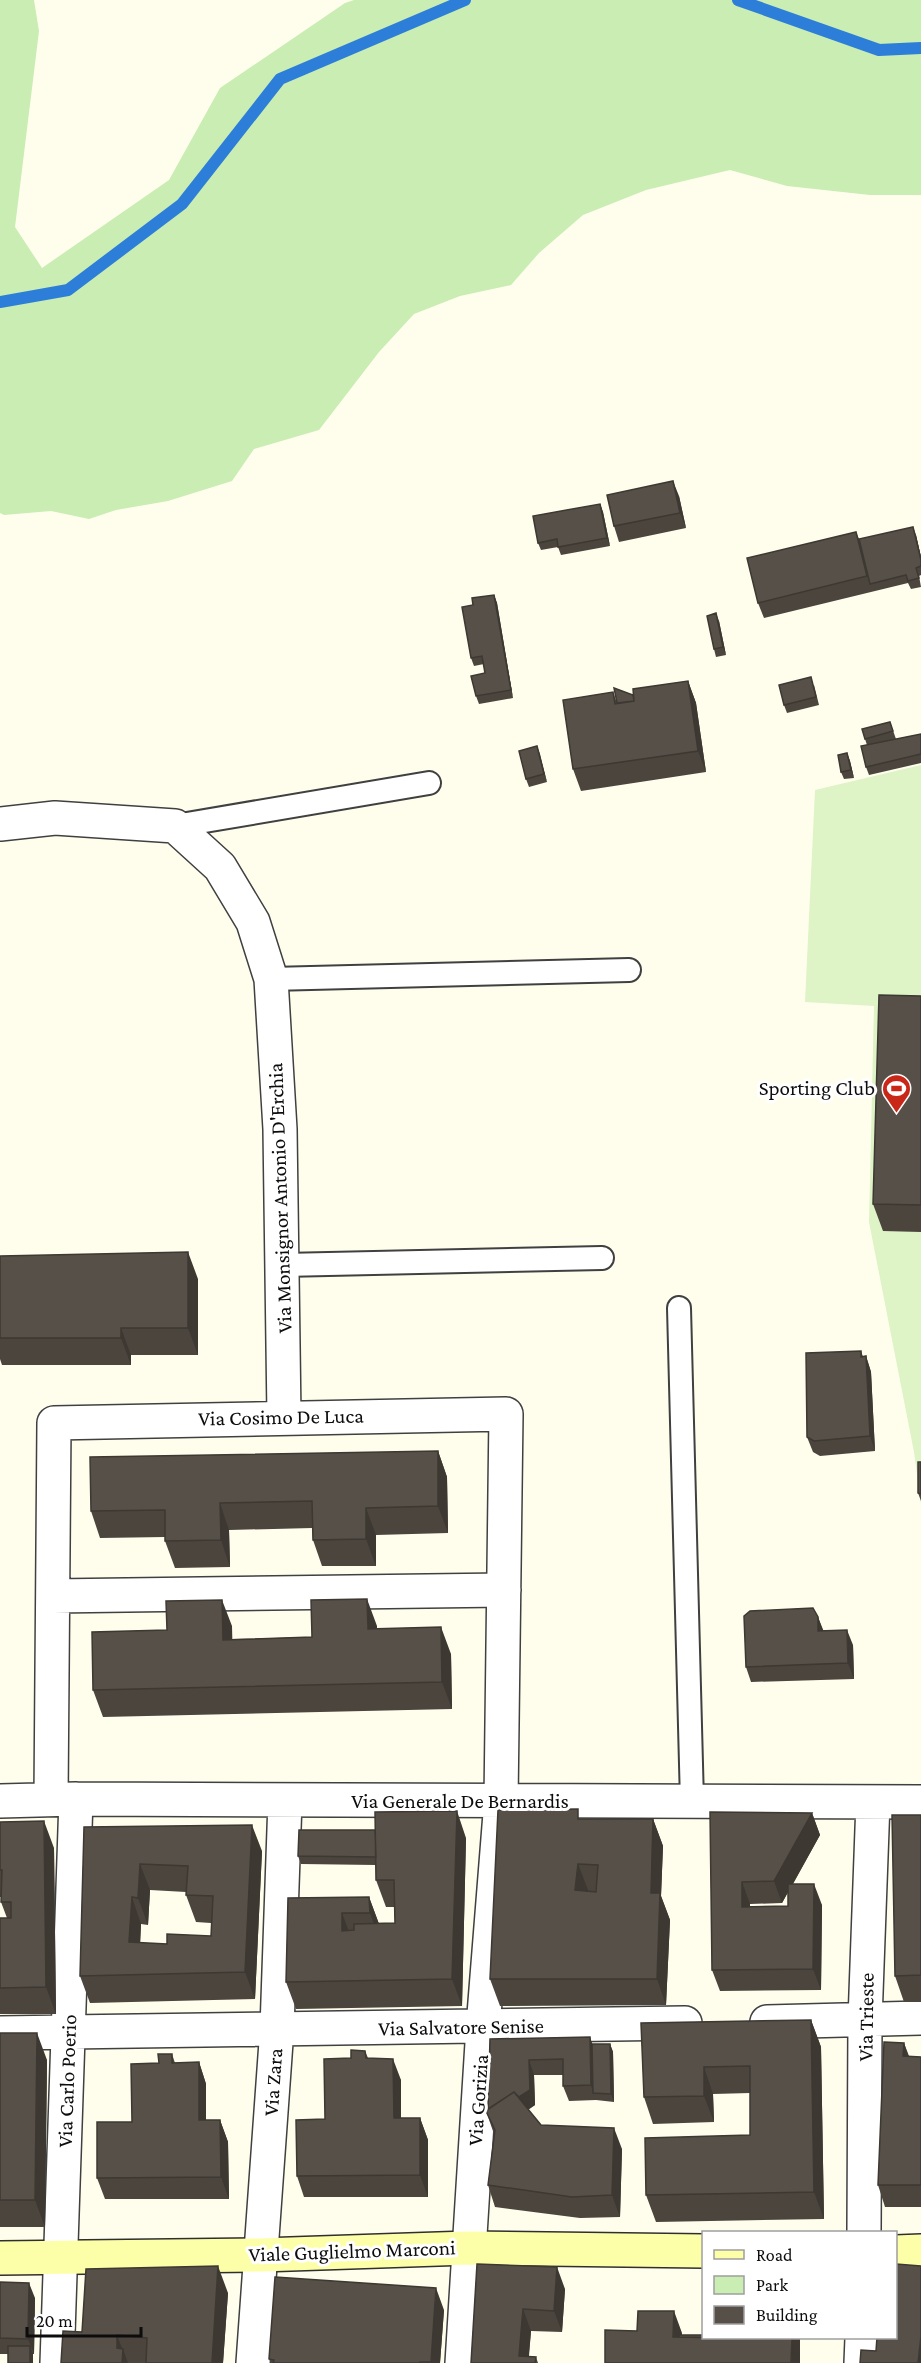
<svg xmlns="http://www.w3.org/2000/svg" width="921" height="2363" viewBox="0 0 921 2363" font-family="'Crimson Pro',serif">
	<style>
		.green { fill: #c9edb3 }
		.pitch { fill: #def3c6 }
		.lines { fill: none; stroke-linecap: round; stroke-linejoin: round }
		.stream { stroke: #2d7ed9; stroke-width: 12 }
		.lane-casing { stroke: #404040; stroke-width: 26 }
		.street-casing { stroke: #404040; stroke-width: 36 }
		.secondary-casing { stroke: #2f2f2f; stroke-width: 36 }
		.lane { stroke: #fff; stroke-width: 22 }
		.street { stroke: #fff; stroke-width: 33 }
		.secondary { stroke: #fdffa8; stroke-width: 33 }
		.wall { fill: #4b453e; fill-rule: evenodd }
		.shaded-wall { fill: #3d3832 }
		.building { fill: #575048; stroke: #3d3832; stroke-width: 1.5; fill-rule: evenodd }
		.labels { text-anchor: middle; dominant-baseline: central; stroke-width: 6; stroke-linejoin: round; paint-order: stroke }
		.poi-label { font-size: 21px; fill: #0d0d0d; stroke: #fff; text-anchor: end }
		.street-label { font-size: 21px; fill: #0d0d0d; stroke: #fff }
	</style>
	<rect width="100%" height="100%" fill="#fffeed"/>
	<path class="green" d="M0,0H34L39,31L15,227L42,268L169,180L220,88L345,3L354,0H921V195H870L787,186L730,170L646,190L583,215L539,253L511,285L460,296L414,314L379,352L319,430L254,449L232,481L168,501L116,510L89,519L51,511L4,515L0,513Z"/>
	<path class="pitch" d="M921,765V1504L914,1452L869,1222L874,1006L805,1002L815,790Z"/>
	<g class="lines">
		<path class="stream" d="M738,0L879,50L921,48
			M0,302L68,290L182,204L280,79L465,0"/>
		<defs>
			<path id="lane" d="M175,826L429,783
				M271,979L629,970
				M283,1265L602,1258
				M679,1308L692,1802"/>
			<path id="street" d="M0,824L55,818L175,826L220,867L253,922L271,979L280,1129L284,1417
				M53,1596L504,1590
				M51,1799L54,1423L506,1414L501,1801L483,2027L462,2363
				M0,1801L76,1799L921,1802
				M767,2022L921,2018
				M0,2033L685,2023
				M864,2232L865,2020L873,1802
				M57,2363L76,1799
				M253,2363L277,2028L285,1801
				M861,2363L862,2338"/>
			<path id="secondary" d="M896,2252L921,2251
				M0,2258L261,2255L468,2248L704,2251"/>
		</defs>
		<use href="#lane" class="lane-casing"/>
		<use href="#street" class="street-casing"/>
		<use href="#secondary" class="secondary-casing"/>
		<use href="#lane" class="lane"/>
		<use href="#street" class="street"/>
		<use href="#secondary" class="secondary"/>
	</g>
	<path class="wall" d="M679,496L686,528L619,542L614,526Z
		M600,504L603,512L610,546L561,555L558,547L541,550L538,543Z
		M856,532L859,539L916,535L921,557V575L919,576L921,587L911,589L908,583L764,618L758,603Z
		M494,595L497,603L513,698L479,704L476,696L485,673L484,664L474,666L471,658L473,605Z
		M719,621L726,655L716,657L714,649Z
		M688,681L696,703L706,772L581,791L573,769L613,692L617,703L633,695Z
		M814,685L819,705L787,713L784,705Z
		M890,722L896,739L921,734V763L869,775L866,767L867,745L865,739Z
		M537,746L547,782L529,787L526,779Z
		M847,753L850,761L854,778L844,779L841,772Z
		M921,996V1232L883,1231L873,1204Z
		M0,1256L198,1279V1355H131V1365H2L0,1359Z
		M861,1351L863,1357L866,1356L871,1372L875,1451L820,1456L813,1452L807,1437Z
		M438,1451L447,1477L448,1533L376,1535V1566H322L313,1540L312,1528L229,1530L230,1567L175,1568L165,1541V1537L100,1538L91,1511Z
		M921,1462V1501L918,1493Z
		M818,1617L823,1631L853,1645L854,1679L751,1682L746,1667Z
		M232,1626V1639L312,1637L377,1626V1628L451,1654L452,1709L103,1717L93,1690Z
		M710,1812L812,1813L820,1835L793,1884L822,1905L821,1990L720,1991L712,1970ZM788,1892V1906L750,1907V1904L782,1903Z
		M921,1815V2002H904L895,1976Z
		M582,1819H653L663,1846L661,1896L670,1920L666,2005L500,2006L490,1979Z
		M0,1822L54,1848L56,2014H0V1918H7L1,1902V1897H0Z
		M84,1827L262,1851L255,1999L90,2003L80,1976ZM150,1890L186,1892V1895L196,1922L211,1923V1936L167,1944L140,1943L141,1924L148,1925Z
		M466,1838L462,2006L296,2009L286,1982L288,1898L369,1897L379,1924L395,1923L394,1907H386L376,1880V1865L301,1864L298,1856Z
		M811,2020L821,2047L824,2219L656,2222L646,2195L750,2135V2093L713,2094L714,2122L653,2124L644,2097L641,2023Z
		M0,2033L47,2060L45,2227H0Z
		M590,2037L592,2044H610L613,2052L614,2102L596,2100L569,2101L563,2086V2075H534L535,2105L528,2110L541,2125L622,2149L620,2217L580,2218L495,2207L488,2185L494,2134L486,2111L488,2109L490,2039Z
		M904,2043L909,2056L921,2057V2207H885L878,2185Z
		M365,2051L368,2058L401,2080V2118H420L428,2140V2197H304L297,2176L325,2119L351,2058Z
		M172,2054L175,2063L199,2062L206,2084V2120H220L228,2142L229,2199H105L97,2178L132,2122L159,2063Z
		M477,2264L565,2289L562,2332L531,2331L529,2356L536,2357L538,2363H471Z
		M0,2282L35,2298L34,2354H33V2363L8,2354H0Z
		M228,2293L223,2363H61L82,2332Z
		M444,2310L440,2363H271L269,2359Z"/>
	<path class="shaded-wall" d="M673,481L679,496L686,528L680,513Z
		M600,504L603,512L610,546L607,538Z
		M913,527L916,535L921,557V560Z
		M494,595L497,603L513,698L511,690Z
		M716,613L719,621L726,655L723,647Z
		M688,681L696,703L706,772L698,751Z
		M537,746L540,754L547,782L544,774Z
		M847,753L850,761L854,778L851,770Z
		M188,1252L198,1279V1355L188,1328Z
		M121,1328L131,1355V1365L121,1338Z
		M861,1351L866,1368V1356L871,1372L875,1451L870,1436Z
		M438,1451L447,1477L448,1533L438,1506Z
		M220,1503L229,1530L230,1567L221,1540Z
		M366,1508L376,1535V1566L366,1539Z
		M367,1599L377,1626V1655L368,1629Z
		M222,1600L232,1626L233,1666L223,1640Z
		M818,1617L824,1632L818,1631Z
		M441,1627L451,1654L452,1709L442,1682Z
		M847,1630L853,1645L854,1679L848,1663Z
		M457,1811L466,1838L462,2006L452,1979Z
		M812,1813L820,1835L782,1903L774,1881Z
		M653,1819L663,1846L661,1896L670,1920L666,2005L657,1979L651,1893Z
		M44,1821L54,1848L56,2014L46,1987Z
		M252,1825L262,1851L255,1999L245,1972Z
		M140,1864L150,1890L148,1925L138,1898Z
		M578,1864L588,1890L585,1917L575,1890Z
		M742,1882L750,1904V1929L742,1907Z
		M814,1884L822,1905L821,1990L813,1969Z
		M132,1897L141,1924L139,1969L129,1942Z
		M369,1897L379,1924L380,1940L370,1913Z
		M342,1913L352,1940L342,1931Z
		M811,2020L821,2047L824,2219L814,2192Z
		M37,2033L47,2060L45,2227L35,2200Z
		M590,2037L595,2052L593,2093L591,2085Z
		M904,2043L911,2064L903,2056Z
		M610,2044L613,2052L614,2102L611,2094Z
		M393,2059L401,2080V2140L394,2118Z
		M529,2060L534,2075L535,2105L495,2131L489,2117Z
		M199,2062L206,2084V2142L199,2120Z
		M704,2067L713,2094L714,2122L704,2096Z
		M420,2118L428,2140V2197L420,2175Z
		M220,2120L228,2142L229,2199L221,2177Z
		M614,2128L622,2149L620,2217L612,2195Z
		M218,2266L228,2293L223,2363H212Z
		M557,2267L565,2289L562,2332L554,2311Z
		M29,2283L35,2298L34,2354L28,2339Z
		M436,2288L444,2310L440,2363H431Z
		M523,2309L531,2331L528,2363L519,2356Z
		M674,2311L682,2333L681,2351L673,2337Z
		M117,2335L123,2351V2349L128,2363H122L117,2348Z
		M921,2336V2363H918Z
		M792,2337H800V2363H791Z
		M30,2346L33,2354V2363H30Z"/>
	<path class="building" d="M673,481L680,513L614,526L607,495Z
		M600,504L607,538L558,547L557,539L538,543L533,516Z
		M913,527L921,560V566L916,568L919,578L908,581L906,575L870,584L859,539Z
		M856,532L867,576L758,603L747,558Z
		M494,595L511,690L476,696L471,676L485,673L482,656L471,658L462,607L473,605L472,598Z
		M716,613L723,647L714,649L707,616Z
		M811,677L816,697L784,705L779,685Z
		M688,681L698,751L573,769L563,700L613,692L615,704L634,701L633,689Z
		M614,688L633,695L634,701L617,703Z
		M890,722L893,731L865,739L862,729Z
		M921,734V754L866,767L861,746Z
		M537,746L544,774L526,779L519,751Z
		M847,753L851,770L841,772L838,755Z
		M879,995L921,996V1205L873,1204Z
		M188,1252V1328H121V1338H0V1256Z
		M861,1351V1357L866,1356L870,1436L814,1441L807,1437L806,1353Z
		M438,1451V1506L366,1508V1539L313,1540L312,1501L220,1503L221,1540L165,1541V1510L91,1511L90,1457Z
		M918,1462H921V1494L918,1493Z
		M367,1599L368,1629L441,1627L442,1682L93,1690L92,1632L167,1630L166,1601L222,1600L223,1640L312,1637L311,1600Z
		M813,1608L818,1617V1631L847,1630L848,1663L746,1667L744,1616L750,1611Z
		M578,1809V1819H653L651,1893H660L657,1979H490L498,1810ZM578,1864L598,1865L596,1892L575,1890Z
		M457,1811L452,1979L286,1982L288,1898L369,1897L370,1913H342V1931L354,1930V1924L395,1923L394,1880H376L375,1812Z
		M710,1812L812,1813L774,1881L742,1882V1907L788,1906V1884H814L813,1969L712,1970Z
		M892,1815H921V1975L895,1976Z
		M44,1821L46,1987L0,1988V1918H11V1902H1L2,1870H0V1822Z
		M252,1825L245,1972L80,1976L84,1827ZM140,1864L188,1866L186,1895L213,1896L211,1936L167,1934V1944L129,1942L132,1897L138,1898Z
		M299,1830H375L376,1857L298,1856Z
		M811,2020L814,2192L646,2195L645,2138L750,2135V2066L704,2067V2096L644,2097L641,2023Z
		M0,2033H37L35,2200H0Z
		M590,2037L591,2085L563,2086V2059L529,2060L530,2090L519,2097L514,2092L488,2109L490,2039Z
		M884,2042L904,2043L903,2056L921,2057V2185H878Z
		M592,2044H610L611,2094L593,2093Z
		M351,2050L365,2051L366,2058L393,2059L394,2118H420V2175L297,2176L296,2120L325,2119L324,2059L351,2058Z
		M158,2054H172V2063L199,2062V2120H220L221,2177L97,2178V2122H132L131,2064L159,2063Z
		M514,2092L541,2125L614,2128L612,2195L572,2197L488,2185L495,2130L486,2111Z
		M477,2264L557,2267L554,2311L523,2309L519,2356L536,2357L535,2363H471Z
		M896,2264L921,2266V2336L918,2363H860L861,2350L876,2351L877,2337H896Z
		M218,2266L212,2363H146L147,2338L117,2335V2348L123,2349L122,2363H61L63,2331L82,2332L86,2269Z
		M275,2277L436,2288L431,2362H420V2363H273L274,2360L269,2359Z
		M0,2282L29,2283L28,2339L0,2338Z
		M638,2311H674L673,2337L732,2338V2337H792L791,2363H605V2330L637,2331Z
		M679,2335H704V2337H732V2338L679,2337Z
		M8,2346H30V2363H8Z"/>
	<defs>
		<symbol id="stadium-pin" viewBox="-11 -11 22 30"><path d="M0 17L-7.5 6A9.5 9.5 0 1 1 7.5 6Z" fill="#c92819" stroke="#fff"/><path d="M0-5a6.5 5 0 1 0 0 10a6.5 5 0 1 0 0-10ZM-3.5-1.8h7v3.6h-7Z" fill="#fff"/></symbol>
	</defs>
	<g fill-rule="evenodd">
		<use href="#stadium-pin" x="880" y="1072" width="33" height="45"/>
	</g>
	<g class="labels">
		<g class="poi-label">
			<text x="875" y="1088">Sporting Club</text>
		</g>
		<g class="street-label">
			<text transform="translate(280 1198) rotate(-92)">Via Monsignor Antonio D'Erchia</text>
			<text transform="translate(281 1417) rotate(-1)">Via Cosimo De Luca</text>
			<text x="460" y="1801">Via Generale De Bernardis</text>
			<text transform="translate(866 2017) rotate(-89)">Via Trieste</text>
			<text transform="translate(461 2027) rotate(-1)">Via Salvatore Senise</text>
			<text transform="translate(67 2081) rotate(-88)">Via Carlo Poerio</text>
			<text transform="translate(273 2082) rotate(-86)">Via Zara</text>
			<text transform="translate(478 2100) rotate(-86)">Via Gorizia</text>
			<text transform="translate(352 2251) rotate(-2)">Viale Guglielmo Marconi</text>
		</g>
	</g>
	<rect x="702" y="2231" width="195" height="108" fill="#ffffff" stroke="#9e9e9e" stroke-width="1.5"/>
	<rect x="714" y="2250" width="30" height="9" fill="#fdffa8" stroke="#9e9e9e" stroke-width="1.5"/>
	<text x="756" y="2261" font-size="18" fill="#0d0d0d">Road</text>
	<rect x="714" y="2276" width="30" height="18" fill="#c9edb3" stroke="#9e9e9e" stroke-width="1.5"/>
	<text x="756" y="2291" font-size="18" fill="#0d0d0d">Park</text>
	<rect x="714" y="2306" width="30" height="18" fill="#575048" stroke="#9e9e9e" stroke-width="1.5"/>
	<text x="756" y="2321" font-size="18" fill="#0d0d0d">Building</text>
	<path d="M27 2327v9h114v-9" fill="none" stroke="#0d0d0d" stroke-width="3"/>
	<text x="36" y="2327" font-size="18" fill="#0d0d0d" stroke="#ffffff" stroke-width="4.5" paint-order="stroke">20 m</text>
</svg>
